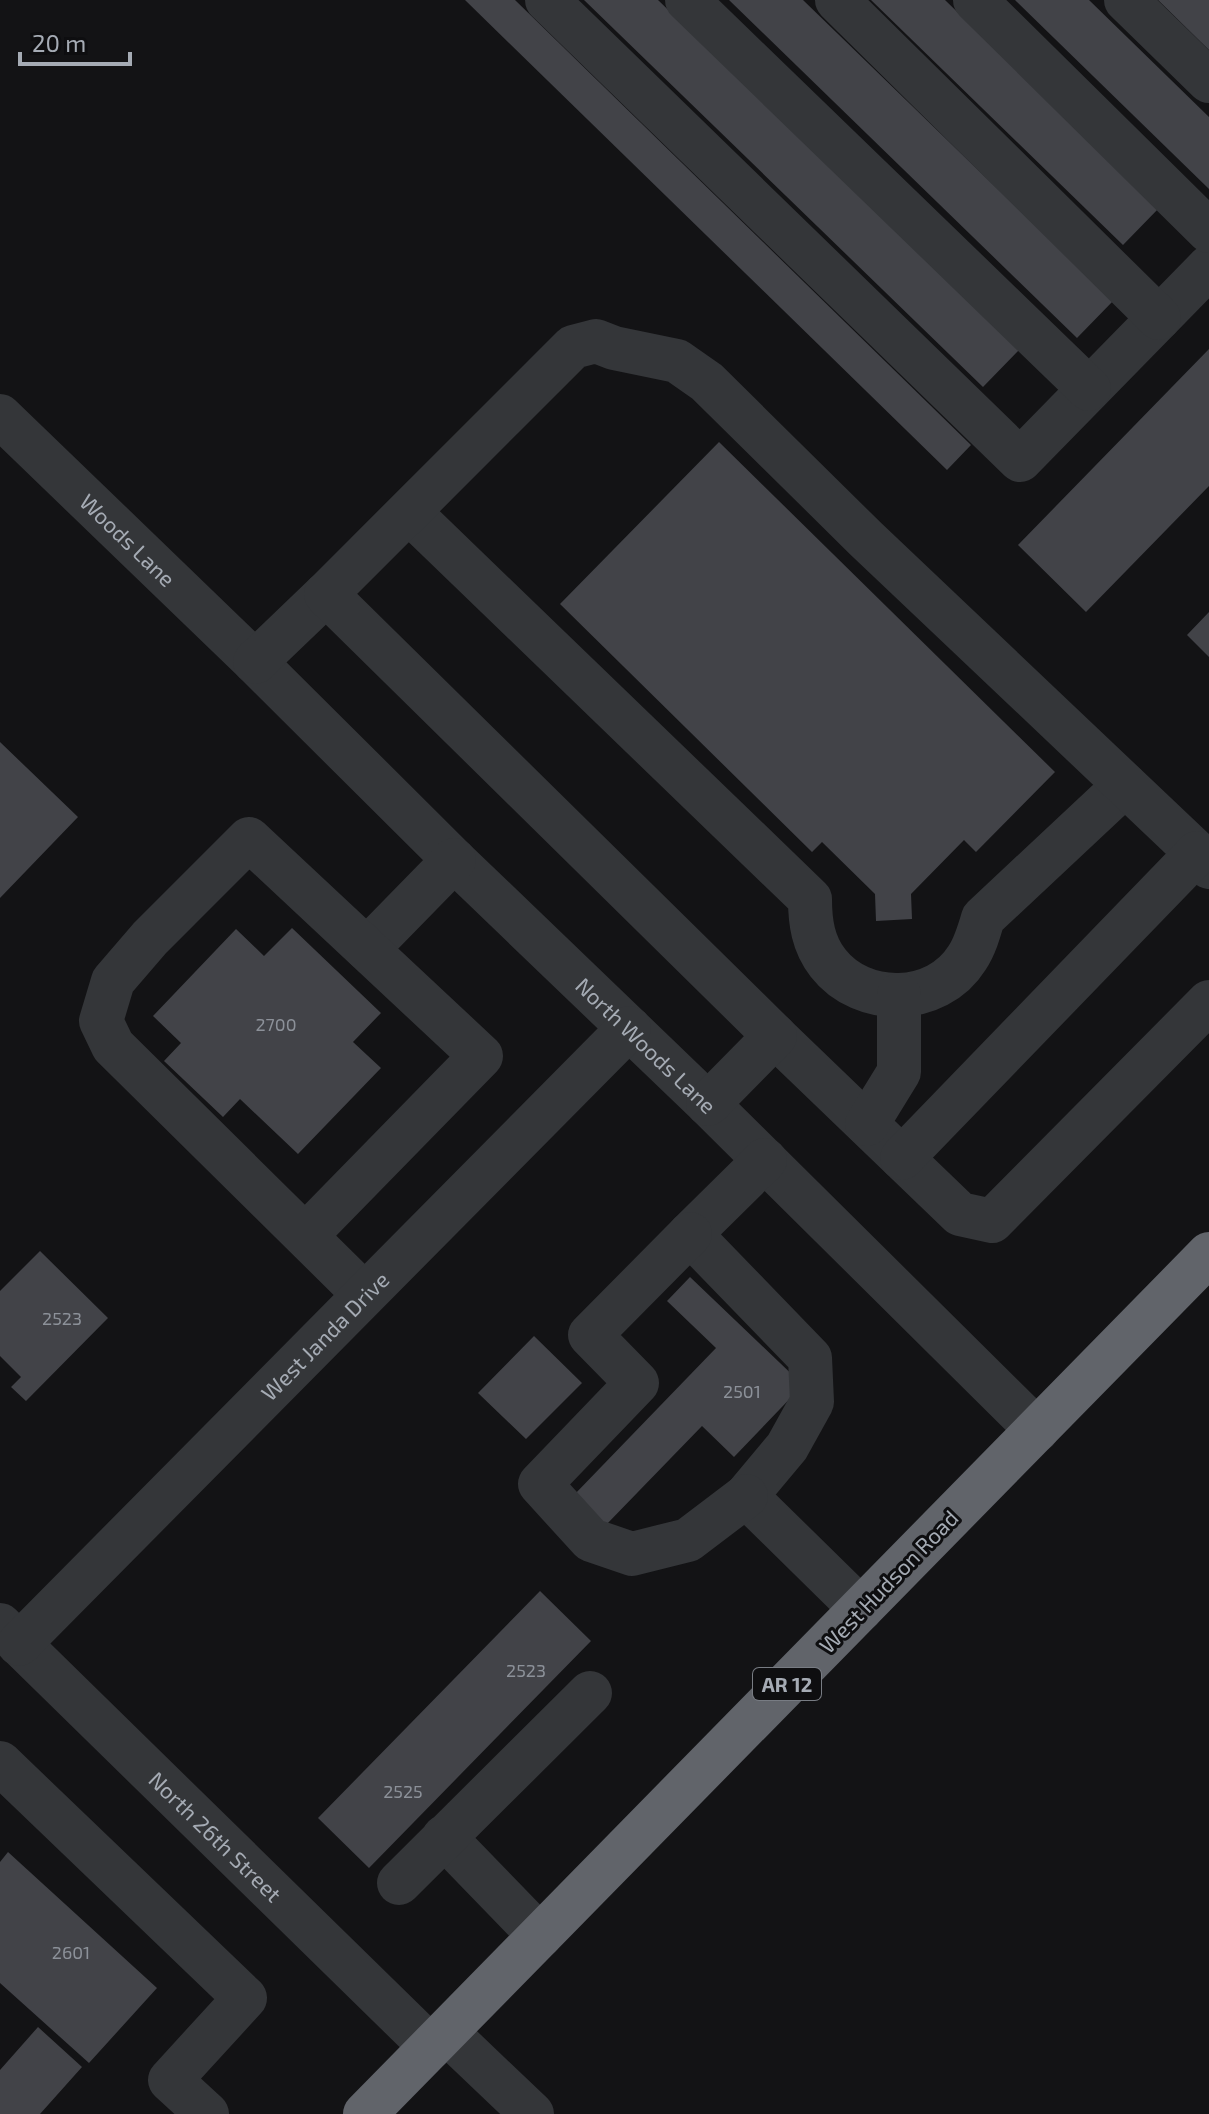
<svg xmlns="http://www.w3.org/2000/svg" width="1209" height="2114" viewBox="0 0 1209 2114" font-family="'Exo 2',sans-serif">
	<style>
		.building { fill: #424348 }
		.lines { fill: none; stroke-linecap: round; stroke-linejoin: round }
		.minor { stroke: #343639; stroke-width: 44 }
		.highway { stroke: #61646a; stroke-width: 44 }
		.labels { text-anchor: middle; dominant-baseline: central; stroke-width: 6; stroke-linejoin: round; paint-order: stroke }
		.number-label { font-size: 18px; fill: #8c9199 }
		.shield { fill: #0e0e10; stroke: #787c83; stroke-width: 2 }
		.shield-label { font-size: 20px; font-weight: bold; fill: #a5abb4 }
		.street-label { font-size: 22px; fill: #a5abb4; stroke: #0e0e10 }
	</style>
	<rect width="100%" height="100%" fill="#131315"/>
	<path class="building" d="M465,0H515L971,445L947,470Z
		M584,0H658L1019,350L983,387Z
		M729,0H803L1113,301L1077,338Z
		M871,0H945L1159,208L1123,245Z
		M1015,0H1089L1209,117V189Z
		M1158,0H1209V50Z
		M1209,349V486L1086,612L1018,545Z
		M719,442L1055,772L976,852L964,840L911,894L912,919L876,921L875,894L822,842L812,852L560,604Z
		M1209,612V657L1187,635Z
		M0,742L78,817L0,898Z
		M292,928L381,1013L353,1042L381,1068L298,1154L240,1099L223,1117L164,1061L181,1043L153,1016L236,929L264,956Z
		M40,1251L108,1318L26,1401L11,1387L21,1377L0,1356V1291Z
		M690,1277L803,1385L734,1457L702,1426L605,1526L573,1496L716,1348L667,1301Z
		M534,1336L582,1383L526,1439L478,1393Z
		M540,1591L591,1641L369,1868L318,1818Z
		M8,1852L157,1988L89,2063L0,1983V1862Z
		M38,2027L82,2067L40,2114H0V2070Z"/>
	<g class="lines">
		<g class="minor">
			<path d="M547,0L1020,460L1209,267"/>
			<path d="M687,0L1089,389"/>
			<path d="M837,0L1159,318"/>
			<path d="M975,0L1209,231"/>
			<path d="M1126,0L1209,81"/>
			<path id="s1" d="M0,416L255,662L454,860L708,1104L1037,1430"/>
			<path d="M409,512L810,899C810,922 813,944 828,963C862,1007 937,1006 967,958C975,946 979,932 983,918L1125,785"/>
			<path d="M255,662L326,594"/>
			<path d="M367,949L454,860"/>
			<path d="M775,1036L960,1214L992,1221L1209,1002"/>
			<path d="M708,1104L775,1036L326,594L573,347L596,341L614,348L677,361L707,382L866,539L1197,853L1209,867"/>
			<path d="M867,1124L899,1072V995"/>
			<path d="M902,1158L1197,853"/>
			<path d="M765,1160L690,1234L810,1358L812,1402L787,1447L746,1496L861,1609"/>
			<path d="M690,1234L590,1335L637,1383L540,1484L591,1540L632,1554L688,1540L746,1496"/>
			<path d="M306,1235L481,1056L249,839L150,938L113,981L101,1021L113,1046L364,1294"/>
			<path id="s2" d="M0,1625L431,2047"/>
			<path id="s3" d="M19,1644L629,1028"/>
			<path d="M0,1763L245,1998L170,2080L207,2114"/>
			<path d="M444,1837L540,1936"/>
			<path d="M399,1883L590,1693"/>
			<path d="M446,2032L532,2114"/>
		</g>
		<path class="highway" d="M365,2114L1209,1254"/>
	</g>
	<g class="labels">
		<g class="number-label">
			<text x="276" y="1024">2700</text>
			<text x="62" y="1318">2523</text>
			<text x="742" y="1391">2501</text>
			<text x="526" y="1670">2523</text>
			<text x="403" y="1791">2525</text>
			<text x="71" y="1952">2601</text>
		</g>
		<rect class="shield" x="753" y="1668" width="68" height="32" rx="6"/>
		<g class="shield-label">
			<text x="787" y="1684">AR 12</text>
		</g>
		<g class="street-label">
			<text stroke="none"><textPath href="#s1" startOffset="178">Woods Lane</textPath></text>
			<text stroke="none"><textPath href="#s1" startOffset="902">North Woods Lane</textPath></text>
			<text stroke="none"><textPath href="#s3" startOffset="434">West Janda Drive</textPath></text>
			<text transform="translate(888 1581) rotate(-46)">West Hudson Road</text>
			<text stroke="none"><textPath href="#s2" startOffset="302">North 26th Street</textPath></text>
		</g>
	</g>
	<path d="M20 52v12h110v-12" fill="none" stroke="#a5abb4" stroke-width="4"/>
	<text x="32" y="52" font-size="24" fill="#a5abb4" stroke="#0e0e10" stroke-width="6" paint-order="stroke">20 m</text>
</svg>
